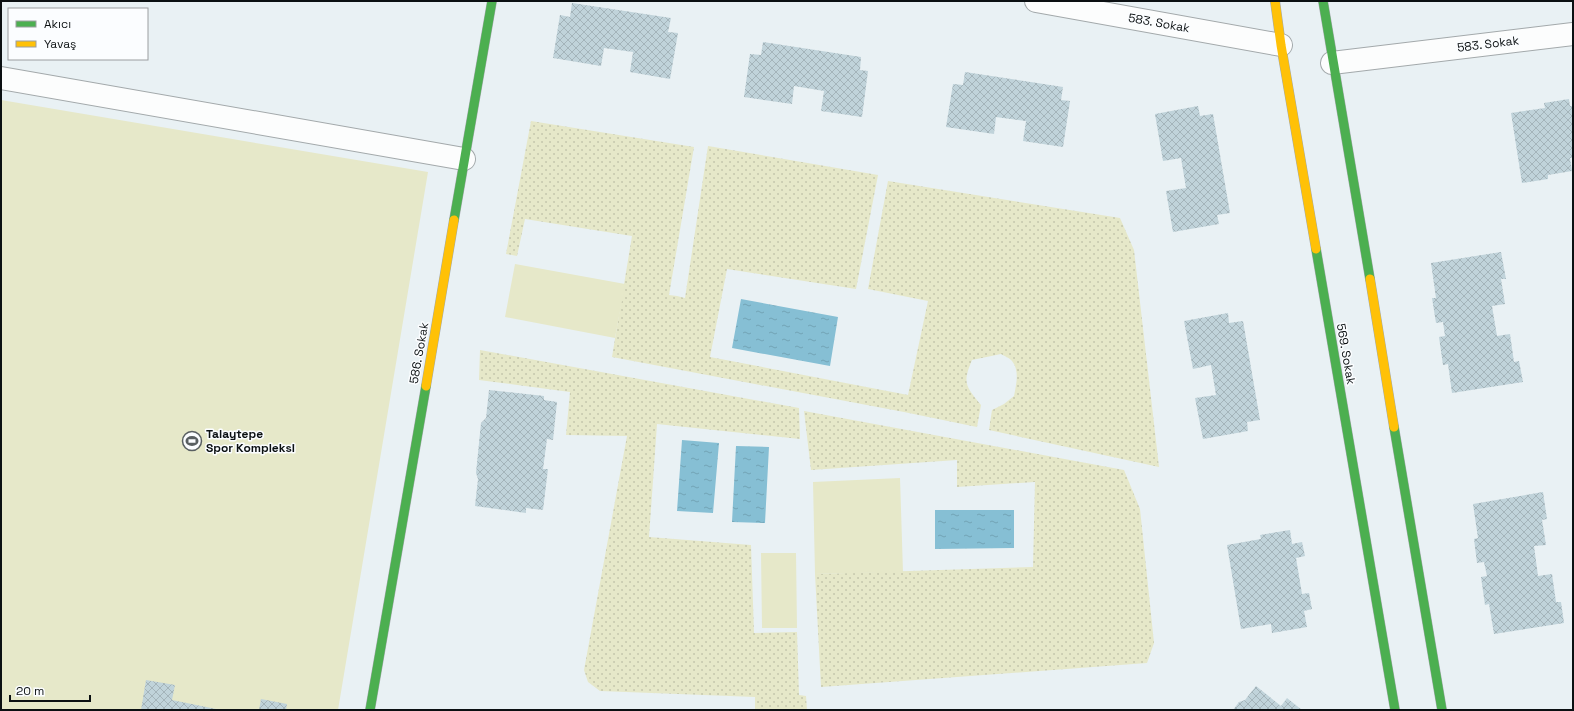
<svg xmlns="http://www.w3.org/2000/svg" width="1574" height="711" viewBox="0 0 1574 711" font-family="'Space Grotesk',sans-serif">
	<style>
		.grass { fill: url(#grass-dots) }
		.pitch { fill: #e6e8c9 }
		.water { fill: url(#water-ripples) }
		.building { fill: url(#building-cross-hatch) }
		.lines { fill: none; stroke-linecap: round; stroke-linejoin: round }
		.street-casing { stroke: #a3a9ab; stroke-width: 24 }
		.fast-casing { stroke: #a3a9ab; stroke-width: 10 }
		.slow-casing { stroke: #a3a9ab; stroke-width: 10 }
		.street { stroke: #fcfdfd; stroke-width: 22 }
		.fast { stroke: #4caf50; stroke-width: 9 }
		.slow { stroke: #ffc107; stroke-width: 9 }
		.labels { text-anchor: middle; dominant-baseline: central; stroke-width: 3; stroke-linejoin: round; paint-order: stroke }
		.street-label { font-size: 12px; fill: #0b1012; stroke: #fbfdff }
		.poi-label { font-size: 12px; font-weight: bold; fill: #0b1012; stroke: #fbfdff; text-anchor: start }
	</style>
	<defs>
		<pattern id="grass-dots" width="8" height="8" patternUnits="userSpaceOnUse"><rect width="8" height="8" fill="#e6e8c9"/><path d="M2 2h.1M6 6h.1" fill="none" stroke="#c4c6ac" stroke-width="1.8" stroke-linecap="round"/></pattern>
		<pattern id="water-ripples" width="26" height="14" patternUnits="userSpaceOnUse"><rect width="26" height="14" fill="#86bfd4"/><path d="M2 4q2-2 4 0t4 0M15 11q2-2 4 0t4 0" fill="none" stroke="#72a3b5"/></pattern>
		<pattern id="building-cross-hatch" width="8" height="8" patternUnits="userSpaceOnUse"><rect width="8" height="8" fill="#c0d3da"/><path d="M0 0l8 8M0 8l8-8" fill="none" stroke="#a4b4ba"/></pattern>
	</defs>
	<rect width="100%" height="100%" fill="#e9f1f4"/>
	<path class="grass" d="M531,121L694,147L669,295L677,296L685,298L708,146L878,175L856,289L727,269L710,357L908,395L928,301L868,289L888,181L1120,218L1134,250L1159,467L989,430L992,410L1004,404L1014,396C1016,385 1020,371 1012,361C1010,358 1004,356 1001,354L972,360C962,384 966,386 981,405L977,427L904,412L612,357L632,236L525,219L517,256L506,254Z
		M480,350L799,408L800,439L657,424L649,537L751,545L754,633L797,632L799,695L806,696L807,710H755V697L600,691L588,682L584,670L627,436L566,435L570,392L479,380Z
		M804,411L1124,470L1140,509L1154,643L1147,663L821,687L815,574L1033,567L1035,482L957,487V460L811,470Z"/>
	<path class="pitch" d="M1,100L428,172L338,710H1Z
		M515,264L625,284L615,338L505,317Z
		M900,478L903,572L815,574L813,482Z
		M761,553H796L797,628H762Z"/>
	<path class="water" d="M741,299L838,317L830,366L732,348Z
		M682,440L719,443L713,513L677,511Z
		M736,446L769,447L765,523L732,522Z
		M935,510H1014V548L935,549Z"/>
	<path class="building" d="M572,3L671,18L668,32L678,33L670,79L630,72L633,52L604,48L601,66L553,58L560,15L570,17Z
		M763,42L861,57L860,70L868,71L862,117L821,111L824,91L794,86L792,104L744,97L750,54L761,55Z
		M965,72L1063,87L1061,100L1070,101L1063,147L1023,141L1026,121L996,117L994,134L946,127L953,84L963,85Z
		M1569,99L1570,106H1573V158H1570L1572,171L1548,175V179L1522,183L1511,113L1545,108L1544,103Z
		M1198,106L1200,116L1213,114L1230,213L1217,215L1219,224L1173,232L1166,191L1186,188L1181,158L1163,161L1155,114Z
		M1501,252L1506,279H1501L1505,304L1492,306L1497,336L1510,334L1514,362L1519,361L1523,382L1452,393L1448,364L1443,365L1439,337L1445,336L1443,322L1436,323L1432,298H1436L1431,263Z
		M1228,313L1229,323L1243,321L1260,420L1247,422L1248,431L1203,439L1195,398L1216,395L1211,365L1193,369L1184,321Z
		M489,390L544,396V400L557,402L553,440L547,439L543,469H548L543,510L526,508V513L475,506L478,479L476,473L481,423L486,418Z
		M1543,492L1547,519L1542,520L1546,545L1534,546L1538,576L1552,574L1556,602H1561L1564,623L1494,634L1489,604L1485,605L1481,577L1487,576L1484,562L1477,563L1474,539L1478,538L1473,504Z
		M1290,530L1292,544L1302,542L1305,556L1296,558L1302,594L1309,593L1312,609L1304,611L1307,627L1272,633L1271,624L1241,629L1227,545L1261,539L1260,535Z
		M146,680L175,685L172,700L221,710H141Z
		M1256,686L1281,706L1287,698L1302,710H1233L1239,702L1245,700Z
		M261,699L287,704L286,710H259Z"/>
	<g class="lines">
		<defs>
			<path id="street" d="M1036,1L1281,45
				M1332,63L1573,34
				M1,78L464,159"/>
			<path id="fast" d="M1323,1L1370,279
				M454,220L492,1
				M1316,249L1395,710
				M1394,427L1442,710
				M370,710L426,386"/>
			<path id="slow" d="M1275,1L1281,45L1316,249
				M1370,279L1394,427
				M426,386L454,220"/>
		</defs>
		<use href="#street" class="street-casing"/>
		<use href="#fast" class="fast-casing"/>
		<use href="#slow" class="slow-casing"/>
		<use href="#street" class="street"/>
		<use href="#fast" class="fast"/>
		<use href="#slow" class="slow"/>
	</g>
	<defs>
		<symbol id="stadium-ring" viewBox="-11 -11 22 22"><circle r="9.5" fill="#fbfdff" stroke="#595f61" stroke-width="1.5"/><path d="M0-5a6.5 5 0 1 0 0 10a6.5 5 0 1 0 0-10ZM-3.5-1.8h7v3.6h-7Z" fill="#595f61"/></symbol>
	</defs>
	<g fill-rule="evenodd">
		<use href="#stadium-ring" x="181" y="430" width="22" height="22"/>
	</g>
	<g class="labels">
		<g class="street-label">
			<text transform="translate(1159 23) rotate(10)">583. Sokak</text>
			<text transform="translate(1488 44) rotate(-7)">583. Sokak</text>
			<text transform="translate(419 353) rotate(-80)">586. Sokak</text>
			<text transform="translate(1346 354) rotate(80)">569. Sokak</text>
		</g>
		<g class="poi-label">
			<text x="206" y="434">Talaytepe<tspan x="206" dy="14">Spor Kompleksi</tspan></text>
		</g>
	</g>
	<rect width="1574" height="711" fill="none" stroke="#0b1012" stroke-width="4"/>
	<rect x="8" y="8" width="140" height="52" fill="#fbfdff" stroke="#9b9ea0"/>
	<rect x="16" y="21" width="20" height="6" fill="#4caf50" stroke="#9b9ea0"/>
	<text x="44" y="28" font-size="12" fill="#0b1012">Akıcı</text>
	<rect x="16" y="41" width="20" height="6" fill="#ffc107" stroke="#9b9ea0"/>
	<text x="44" y="48" font-size="12" fill="#0b1012">Yavaş</text>
	<path d="M10 695v6h80v-6" fill="none" stroke="#0b1012" stroke-width="2"/>
	<text x="16" y="695" font-size="12" fill="#0b1012" stroke="#fbfdff" stroke-width="3" paint-order="stroke">20 m</text>
</svg>
